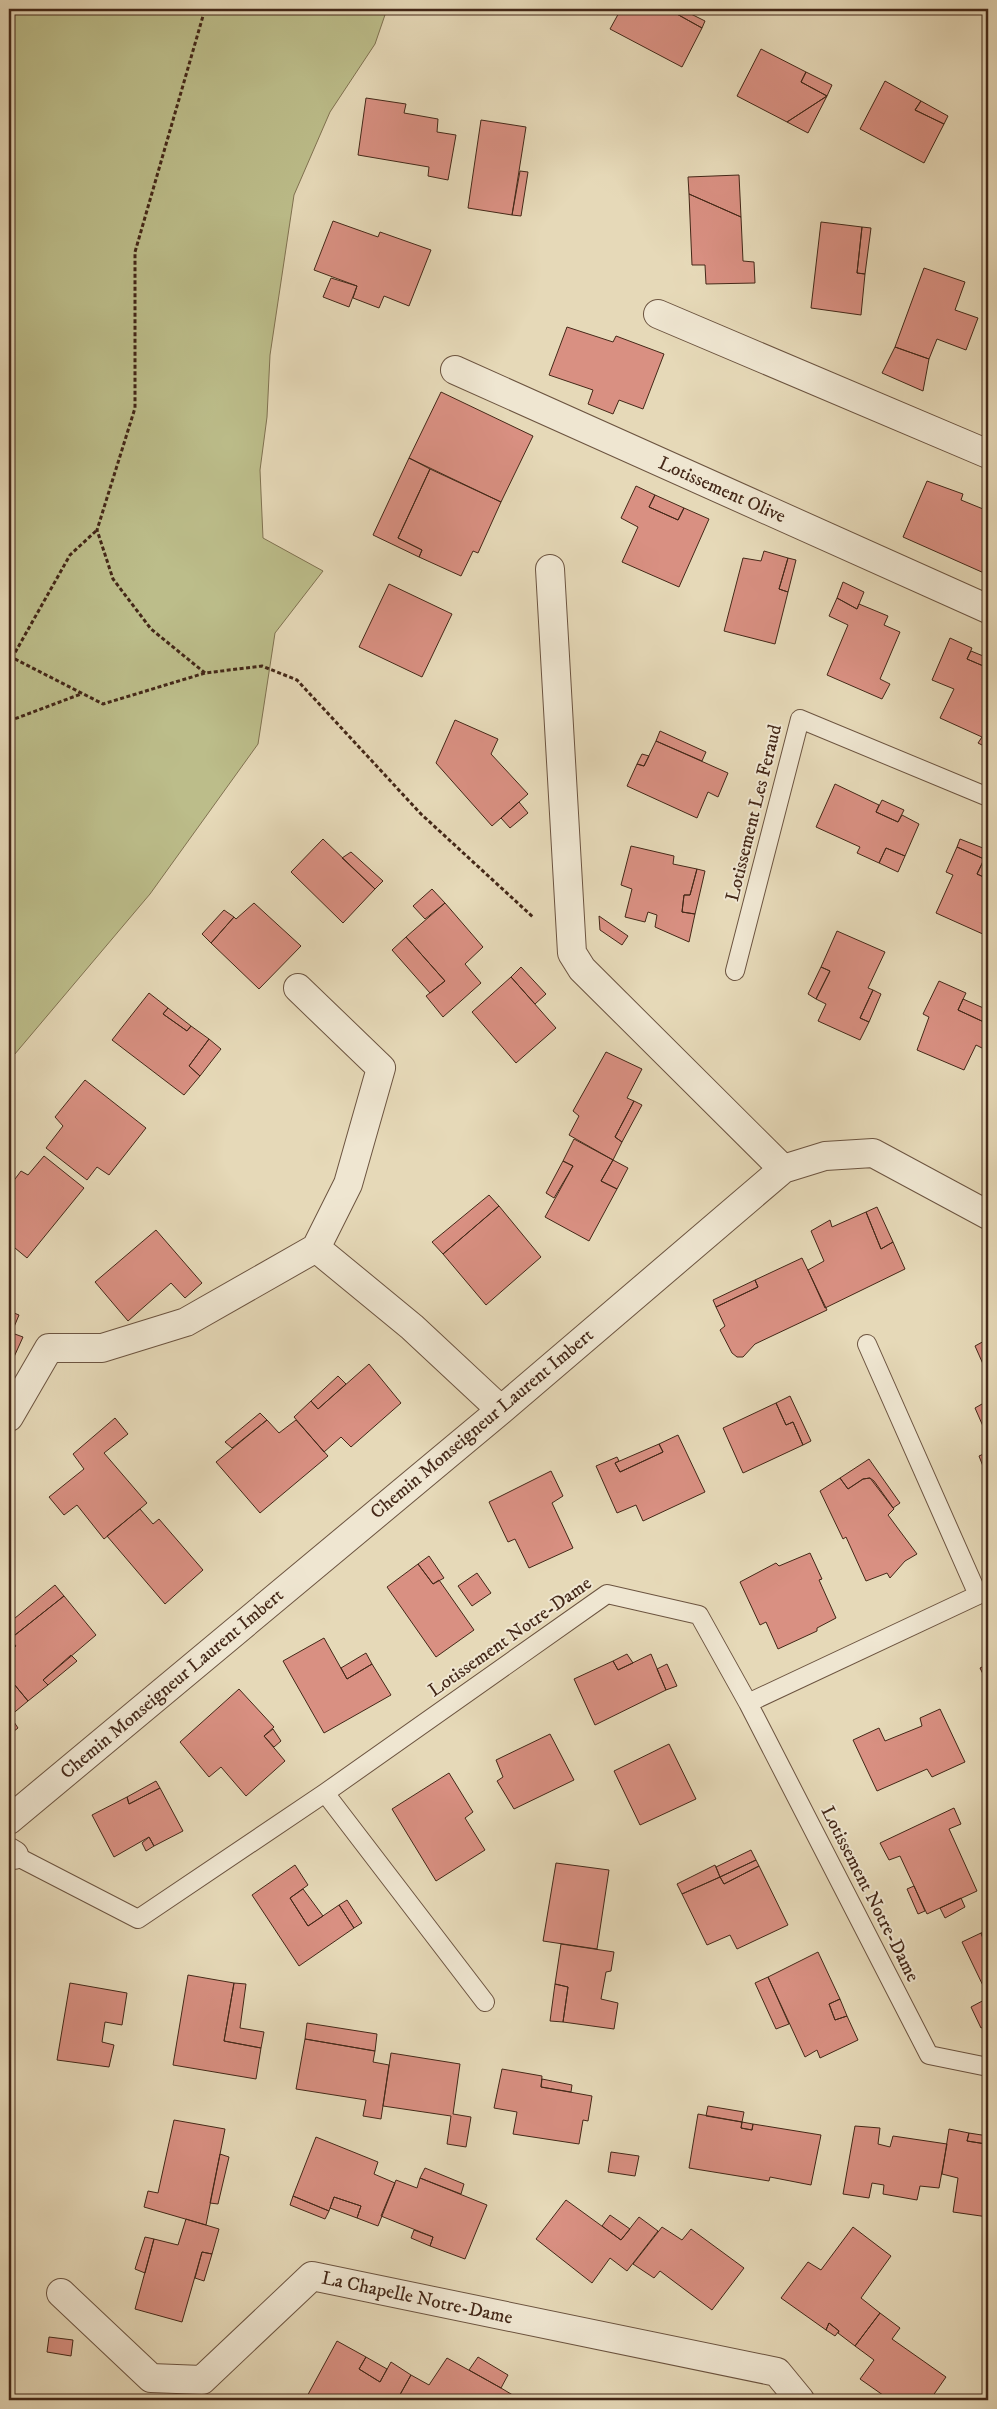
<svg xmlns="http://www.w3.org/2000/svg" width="997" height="2409" viewBox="0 0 997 2409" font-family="'IM FELL DW Pica',serif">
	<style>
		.green { fill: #bcbd8a; stroke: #807251 }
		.building { fill: #d99082; stroke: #442818 }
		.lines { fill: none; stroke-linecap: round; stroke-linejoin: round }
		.lane-casing { stroke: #6c5440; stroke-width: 20 }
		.street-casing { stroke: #6c5440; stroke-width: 30 }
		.path { stroke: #442818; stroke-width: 3; stroke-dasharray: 4 2.5; stroke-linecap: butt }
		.lane { stroke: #efe6d1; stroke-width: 18 }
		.street { stroke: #efe6d1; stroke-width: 28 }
		.labels { text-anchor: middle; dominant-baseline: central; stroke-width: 4; stroke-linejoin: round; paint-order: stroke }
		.street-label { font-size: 19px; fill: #442818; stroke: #efe6d1 }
	</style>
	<rect width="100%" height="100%" fill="#e6d9b8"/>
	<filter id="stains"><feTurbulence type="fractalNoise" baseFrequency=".004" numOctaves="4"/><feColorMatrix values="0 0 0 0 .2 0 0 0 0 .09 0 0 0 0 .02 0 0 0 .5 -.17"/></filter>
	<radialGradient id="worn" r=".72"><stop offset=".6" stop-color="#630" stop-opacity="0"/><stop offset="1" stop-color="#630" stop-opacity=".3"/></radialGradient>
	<path class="green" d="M9,9H387L375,44L330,112L294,195L270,355L267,417L260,470L263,538L323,571L275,633L258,744L150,894L9,1061Z"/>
	<path class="building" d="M621,9H677L675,13L702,28L682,67L610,29Z
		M677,9H681L705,21L702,28L675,13Z
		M761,49L806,72L801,82L827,96L787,122L737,96Z
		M806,72L832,85L827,96L801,82Z
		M885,81L921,101L915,110L944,124L924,163L860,129Z
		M827,96L808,133L787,122Z
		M366,98L406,104L404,113L438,119L437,132L456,135L448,180L428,176L429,167L358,155Z
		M921,101L948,116L944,124L915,110Z
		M481,120L526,127L512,215L468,208Z
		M520,171L528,172L521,216L512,215Z
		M739,175L741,217L689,194L688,177Z
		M689,194L741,217L743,261L754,262L755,283L706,284L705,265H692Z
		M333,221L378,237L380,232L431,250L409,306L384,296L379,308L353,298L357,286L314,270Z
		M821,222L862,227L857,273L865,274L861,315L811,308Z
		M862,227L871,228L865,274L857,273Z
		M924,268L965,282L955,310L978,318L966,350L937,339L929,359L895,347Z
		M331,278L357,286L349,307L323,297Z
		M567,327L613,342L616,336L664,354L643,409L619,400L613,414L588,404L593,390L549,375Z
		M895,347L929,359L923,391L882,373Z
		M441,392L533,436L501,502L409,458Z
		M409,458L430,469L398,538L422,550L419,557L373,535Z
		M430,469L501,502L478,553L473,551L461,576L419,557L422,550L398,538Z
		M927,481L963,494L961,500L988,511V544L986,549L988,550V563L984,573L903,537Z
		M636,486L655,495L649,507L678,520L684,508L709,519L679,587L622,562L638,527L621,518Z
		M655,495L684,508L678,520L649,507Z
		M764,551L788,558L779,589L788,592L775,644L724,631L743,558L761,561Z
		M788,558L796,560L788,592L779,589Z
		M843,582L864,592L857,609L837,598Z
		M389,584L452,614L422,677L359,647Z
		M837,598L857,609L859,604L888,616L884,625L900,632L880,679L890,684L882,699L827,675L848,625L829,616Z
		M950,638L972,648L967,659L988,668V748L978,743L982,737L940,718L954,689L932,680Z
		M971,651L988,658V668L967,659Z
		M455,720L498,739L491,754L528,794L492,826L436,763Z
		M660,731L706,752L702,761L656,741Z
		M656,741L728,773L718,797L708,792L697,818L627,786L637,764L644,766Z
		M642,754L649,756L644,766L637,764Z
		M835,784L879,805L876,812L898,822L902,815L919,824L905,856L886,848L879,863L857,853L860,847L816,827Z
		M882,800L904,810L898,822L876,812Z
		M519,802L528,813L510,828L501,818Z
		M323,839L375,889L343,923L291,872Z
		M960,839L988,850L984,859L957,847Z
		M631,846L674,856L673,864L697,869L690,895H684L682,912L695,914L689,942L655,927L657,915L648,912L645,922L625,917L632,889L621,885Z
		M957,847L984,859L977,874L988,879V929L985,935L936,913L953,875L946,872Z
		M886,848L905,856L898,872L879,863Z
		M351,852L383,881L375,889L342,858Z
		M983,862L988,865V879L977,874Z
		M697,869L705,871L695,914L682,912L684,895H690Z
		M432,889L445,903L425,919L413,906Z
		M254,903L301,946L259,989L211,943L234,917L236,919Z
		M445,903L483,947L465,964L481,983L443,1017L426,996L445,981L406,937Z
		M224,910L234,917L211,943L202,934Z
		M599,916L628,936L622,945L600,930Z
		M837,931L885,952L868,988L873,990L860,1018L869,1022L860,1040L818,1021L826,1004L816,999L830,971L821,967Z
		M406,937L445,981L430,993L392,950Z
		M521,967L546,994L535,1004L511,977Z
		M821,967L830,971L816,999L808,994Z
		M511,977L556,1028L516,1063L472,1012Z
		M939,981L966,993L958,1010L986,1023L988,1018V1051L976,1045L964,1070L917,1050L929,1017L923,1014Z
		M873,990L881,994L869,1022L860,1018Z
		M149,993L168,1008L163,1014L187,1031L191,1026L209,1039L189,1066L200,1076L184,1095L112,1040Z
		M963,999L988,1010L986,1023L958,1010Z
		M168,1008L191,1026L187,1031L163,1014Z
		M209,1039L221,1049L200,1076L189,1066Z
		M606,1052L642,1069L627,1098L634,1101L615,1137L622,1142L613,1160L569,1135L579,1116L573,1111Z
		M85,1080L146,1128L109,1175L97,1167L87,1180L46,1148L63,1126L55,1117Z
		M634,1101L642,1105L622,1142L615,1137Z
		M574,1139L613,1160L601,1181L617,1189L589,1241L545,1217L573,1166L563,1161Z
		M44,1156L84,1188L27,1258L9,1243V1187L21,1171L28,1175Z
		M613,1160L628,1168L617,1189L601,1181Z
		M563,1161L573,1166L554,1198L546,1193Z
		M489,1195L499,1206L443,1254L432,1242Z
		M499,1206L541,1257L486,1305L443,1254Z
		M877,1207L893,1242L881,1249L866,1212Z
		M866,1212L881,1249L893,1242L905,1269L825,1308L808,1270L824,1261L811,1231L830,1220L832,1227Z
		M156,1230L202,1283L185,1298L171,1283L128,1321L95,1282Z
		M802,1258L827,1310L755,1344L743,1357H737L732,1353L720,1330L725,1326L716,1307L758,1287L755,1280Z
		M755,1280L758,1287L716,1307L713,1300Z
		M9,1311L19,1315L9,1339Z
		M12,1333L23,1337L9,1368V1339Z
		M986,1340L988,1345L987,1373L975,1346Z
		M369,1364L401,1403L351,1447L341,1437L324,1452L294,1417L311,1401L318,1409Z
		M338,1376L346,1384L318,1409L311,1401Z
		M790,1396L811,1441L803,1445L793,1422L786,1425L776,1403Z
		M776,1403L786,1425L793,1422L803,1445L743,1473L723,1428Z
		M982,1404L988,1418L986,1433L975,1408Z
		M260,1413L267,1420L232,1448L225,1442Z
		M115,1418L128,1434L104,1453L147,1503L104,1539L77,1505L64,1515L49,1497L84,1469L73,1454Z
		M267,1420L279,1433L296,1420L328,1456L260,1513L216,1462Z
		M678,1435L705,1492L643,1521L636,1505L617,1513L596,1466L617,1457L619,1461L615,1463L620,1472L663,1452L659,1444Z
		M659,1444L663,1452L620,1472L615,1463Z
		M988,1452V1473L986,1474L979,1456Z
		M869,1459L900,1503L893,1508L870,1478L863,1479L848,1489L840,1478Z
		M551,1471L563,1496L552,1503L573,1548L529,1568L515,1539L508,1542L489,1502Z
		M840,1478L848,1489L863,1479L870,1478L874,1481L894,1509L888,1515L917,1554L905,1561L890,1578L887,1573L866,1581L846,1537L843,1539L820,1491Z
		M140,1509L153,1524L159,1519L203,1570L165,1604L107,1536Z
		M810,1553L822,1579L819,1580L836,1618L817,1628V1631L778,1649L766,1622L760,1625L740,1582L776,1563L779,1566Z
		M429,1556L444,1578L433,1584L418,1564Z
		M418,1564L433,1584L439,1580L474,1630L436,1657L387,1587Z
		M477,1573L491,1593L472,1606L458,1586Z
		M55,1585L64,1596L10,1639L9,1623Z
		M64,1596L96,1635L43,1680L48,1685L28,1701L9,1678V1653L16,1646L10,1639Z
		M324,1638L347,1679L372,1664L391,1695L324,1733L283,1661Z
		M366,1653L372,1664L347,1679L341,1668Z
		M627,1654L633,1663L618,1670L613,1661Z
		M651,1654L666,1690L595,1725L574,1679L613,1661L618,1670Z
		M71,1655L77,1661L48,1685L43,1680Z
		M667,1664L677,1686L666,1690L657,1669Z
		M988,1664V1684L980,1668Z
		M9,1678L28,1701L10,1716L18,1728L9,1735Z
		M239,1689L274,1727L264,1736L285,1761L246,1796L221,1767L209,1777L180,1742Z
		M940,1709L965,1762L932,1777L927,1769L877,1791L853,1740L879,1728L885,1741L922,1726L920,1718Z
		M273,1729L281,1741L274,1747L264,1736Z
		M550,1734L574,1780L514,1809L497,1781L503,1777L496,1760Z
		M669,1744L696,1799L640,1825L614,1771Z
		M449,1773L473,1812L465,1818L485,1850L436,1881L392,1809Z
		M156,1781L160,1788L129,1804L127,1797Z
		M160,1788L183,1831L154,1846L149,1837L114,1857L92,1815L127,1797L129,1804Z
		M954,1808L961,1824L949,1829L977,1891L927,1914L900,1856L889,1860L880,1843Z
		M149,1837L154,1846L146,1851L142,1843Z
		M751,1850L756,1860L720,1877L716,1867Z
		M756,1860L759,1866L724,1884L720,1877Z
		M556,1863L609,1870L597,1949L543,1941Z
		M295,1865L308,1885L290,1898L308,1926L339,1905L354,1928L299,1966L252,1895Z
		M715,1865L720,1877L682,1894L677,1884Z
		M759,1866L788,1925L737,1949L730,1935L707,1945L682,1894L720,1877L724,1884Z
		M914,1886L925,1911L918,1914L907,1889Z
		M303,1889L323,1916L308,1926L290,1898Z
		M961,1898L965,1907L945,1918L940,1908Z
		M347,1900L362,1923L354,1928L339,1905Z
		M988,1930V1945L986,1946L981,1933Z
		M981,1933L986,1946L988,1945V1996L962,1942Z
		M561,1944L614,1952L611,1971L606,1972L601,1999L618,2003L614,2029L563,2022L568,1987L555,1984Z
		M818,1952L840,1999L829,2004L835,2020L847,2016L858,2040L820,2058L817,2050L805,2057L768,1977Z
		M188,1975L234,1983L224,2041L261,2048L256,2079L173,2065Z
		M768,1977L789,2024L776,2029L755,1983Z
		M70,1983L127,1993L122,2025L105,2022L102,2042L114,2045L109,2067L57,2060Z
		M234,1983L246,1984L240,2028L264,2032L261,2048L224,2041Z
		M555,1984L568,1987L563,2022L550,2021Z
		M988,1998V2025L981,2028L971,2007Z
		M840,1999L847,2016L835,2020L829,2004Z
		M307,2023L377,2034L375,2051L305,2039Z
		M305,2039L375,2051L373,2062L389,2065L381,2119L363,2116L366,2100L296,2089Z
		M391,2053L460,2064L453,2114L471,2117L466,2147L447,2144L451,2116L383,2106Z
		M502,2069L542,2076L541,2087L592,2096L588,2121L583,2120L579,2144L513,2134L517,2112L494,2108Z
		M542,2079L572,2085L571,2092L541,2087Z
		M708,2106L744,2112L742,2122L706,2116Z
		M698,2114L742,2122L741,2128L752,2130L753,2124L821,2135L811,2185L770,2177L769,2181L689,2168Z
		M174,2120L225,2129L206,2225L144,2207L148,2191L158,2193Z
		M742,2122L753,2124L752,2130L741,2128Z
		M855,2126L880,2128L878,2144L890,2147L893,2136L947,2144L939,2188L920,2186L917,2200L883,2194L884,2185L872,2183L869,2198L843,2194Z
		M949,2129L969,2133L967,2141L986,2144L984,2154H988V2217L953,2212L958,2178L942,2174Z
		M969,2133L988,2136V2154H984L986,2144L967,2141Z
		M316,2137L378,2162L374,2174L395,2183L378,2226L357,2218L361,2206L334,2197L329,2211L293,2196Z
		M611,2152L639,2156L635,2176L608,2172Z
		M220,2154L229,2157L218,2204L210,2203Z
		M425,2168L464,2184L461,2194L420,2178Z
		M420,2178L487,2205L465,2259L430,2246L433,2237L381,2216L396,2180L417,2188Z
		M293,2196L329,2211L325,2219L290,2205Z
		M334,2197L361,2206L357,2218L330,2208Z
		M566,2200L621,2240L639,2217L658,2231L627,2271L610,2258L592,2283L536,2239Z
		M610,2215L630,2229L621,2240L602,2226Z
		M186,2219L219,2229L212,2254L202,2252L182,2322L135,2309L154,2239L178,2245Z
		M662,2227L682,2240L691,2229L744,2268L712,2310L660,2271L654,2278L633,2264Z
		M853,2227L891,2256L861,2298L880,2313L855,2346L838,2333L839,2331L829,2323L826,2330L781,2298L808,2262L821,2270Z
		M414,2230L433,2237L430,2246L411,2238Z
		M145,2237L154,2239L145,2273L135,2269Z
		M202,2252L212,2254L204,2281L195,2278Z
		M9,2302L13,2303L9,2330Z
		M880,2313L900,2328L892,2339L946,2377L930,2400H890L860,2379L874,2360L855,2346Z
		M829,2323L839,2331L835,2336L826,2330Z
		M49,2337L73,2340L71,2356L47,2352Z
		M337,2341L366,2357L359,2369L380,2382L391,2362L411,2375L397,2400H305Z
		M366,2357L387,2369L380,2382L359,2369Z
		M478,2357L508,2375L501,2388L469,2370Z
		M447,2358L501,2388L521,2400H397L411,2375L429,2385Z"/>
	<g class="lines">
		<defs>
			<path id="lane" d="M735,971L800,719L988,797
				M748,1703L978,1595L867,1344
				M325,1793L485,2002
				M14,1855L138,1919L325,1793L607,1594L699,1615L748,1703L929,2055L988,2067"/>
			<path id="street" d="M658,314L988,454
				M455,370L988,609
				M550,569L572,953L582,969L783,1169
				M298,988L381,1068L348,1184L316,1248
				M9,1417L49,1348H102L186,1322L316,1248L412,1327L501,1410
				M9,1820L501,1410L783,1169L825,1156L873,1153L988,1215
				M9,1852L14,1855
				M61,2293L151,2378L202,2380L312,2276L777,2372L800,2400"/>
		</defs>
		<use href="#lane" class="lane-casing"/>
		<use href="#street" class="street-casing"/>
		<path class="path" d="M9,656L103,704L205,673L262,666L297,680L421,814L534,918
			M12,658L70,555L97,530
			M205,673L151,629L113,579L97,530L135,408V252L205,9
			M9,721L81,694"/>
		<use href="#lane" class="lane"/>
		<use href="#street" class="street"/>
	</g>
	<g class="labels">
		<g class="street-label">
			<text transform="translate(722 490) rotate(24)">Lotissement Olive</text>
			<text transform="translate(754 813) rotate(-76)">Lotissement Les Feraud</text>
			<text transform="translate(482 1424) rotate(-40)">Chemin Monseigneur Laurent Imbert</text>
			<text transform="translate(510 1637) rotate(-35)">Lotissement Notre-Dame</text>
			<text transform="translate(172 1684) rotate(-40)">Chemin Monseigneur Laurent Imbert</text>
			<text transform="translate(870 1894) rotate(63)">Lotissement Notre-Dame</text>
			<text transform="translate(417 2298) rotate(12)">La Chapelle Notre-Dame</text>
		</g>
	</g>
	<rect width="997" height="2409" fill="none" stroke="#e6d9b8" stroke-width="30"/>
	<rect x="10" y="10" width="977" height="2389" fill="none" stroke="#442818" stroke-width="2.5"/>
	<rect x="15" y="15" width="967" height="2379" fill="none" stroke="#442818"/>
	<rect width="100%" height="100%" filter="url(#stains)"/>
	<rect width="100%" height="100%" fill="url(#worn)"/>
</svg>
